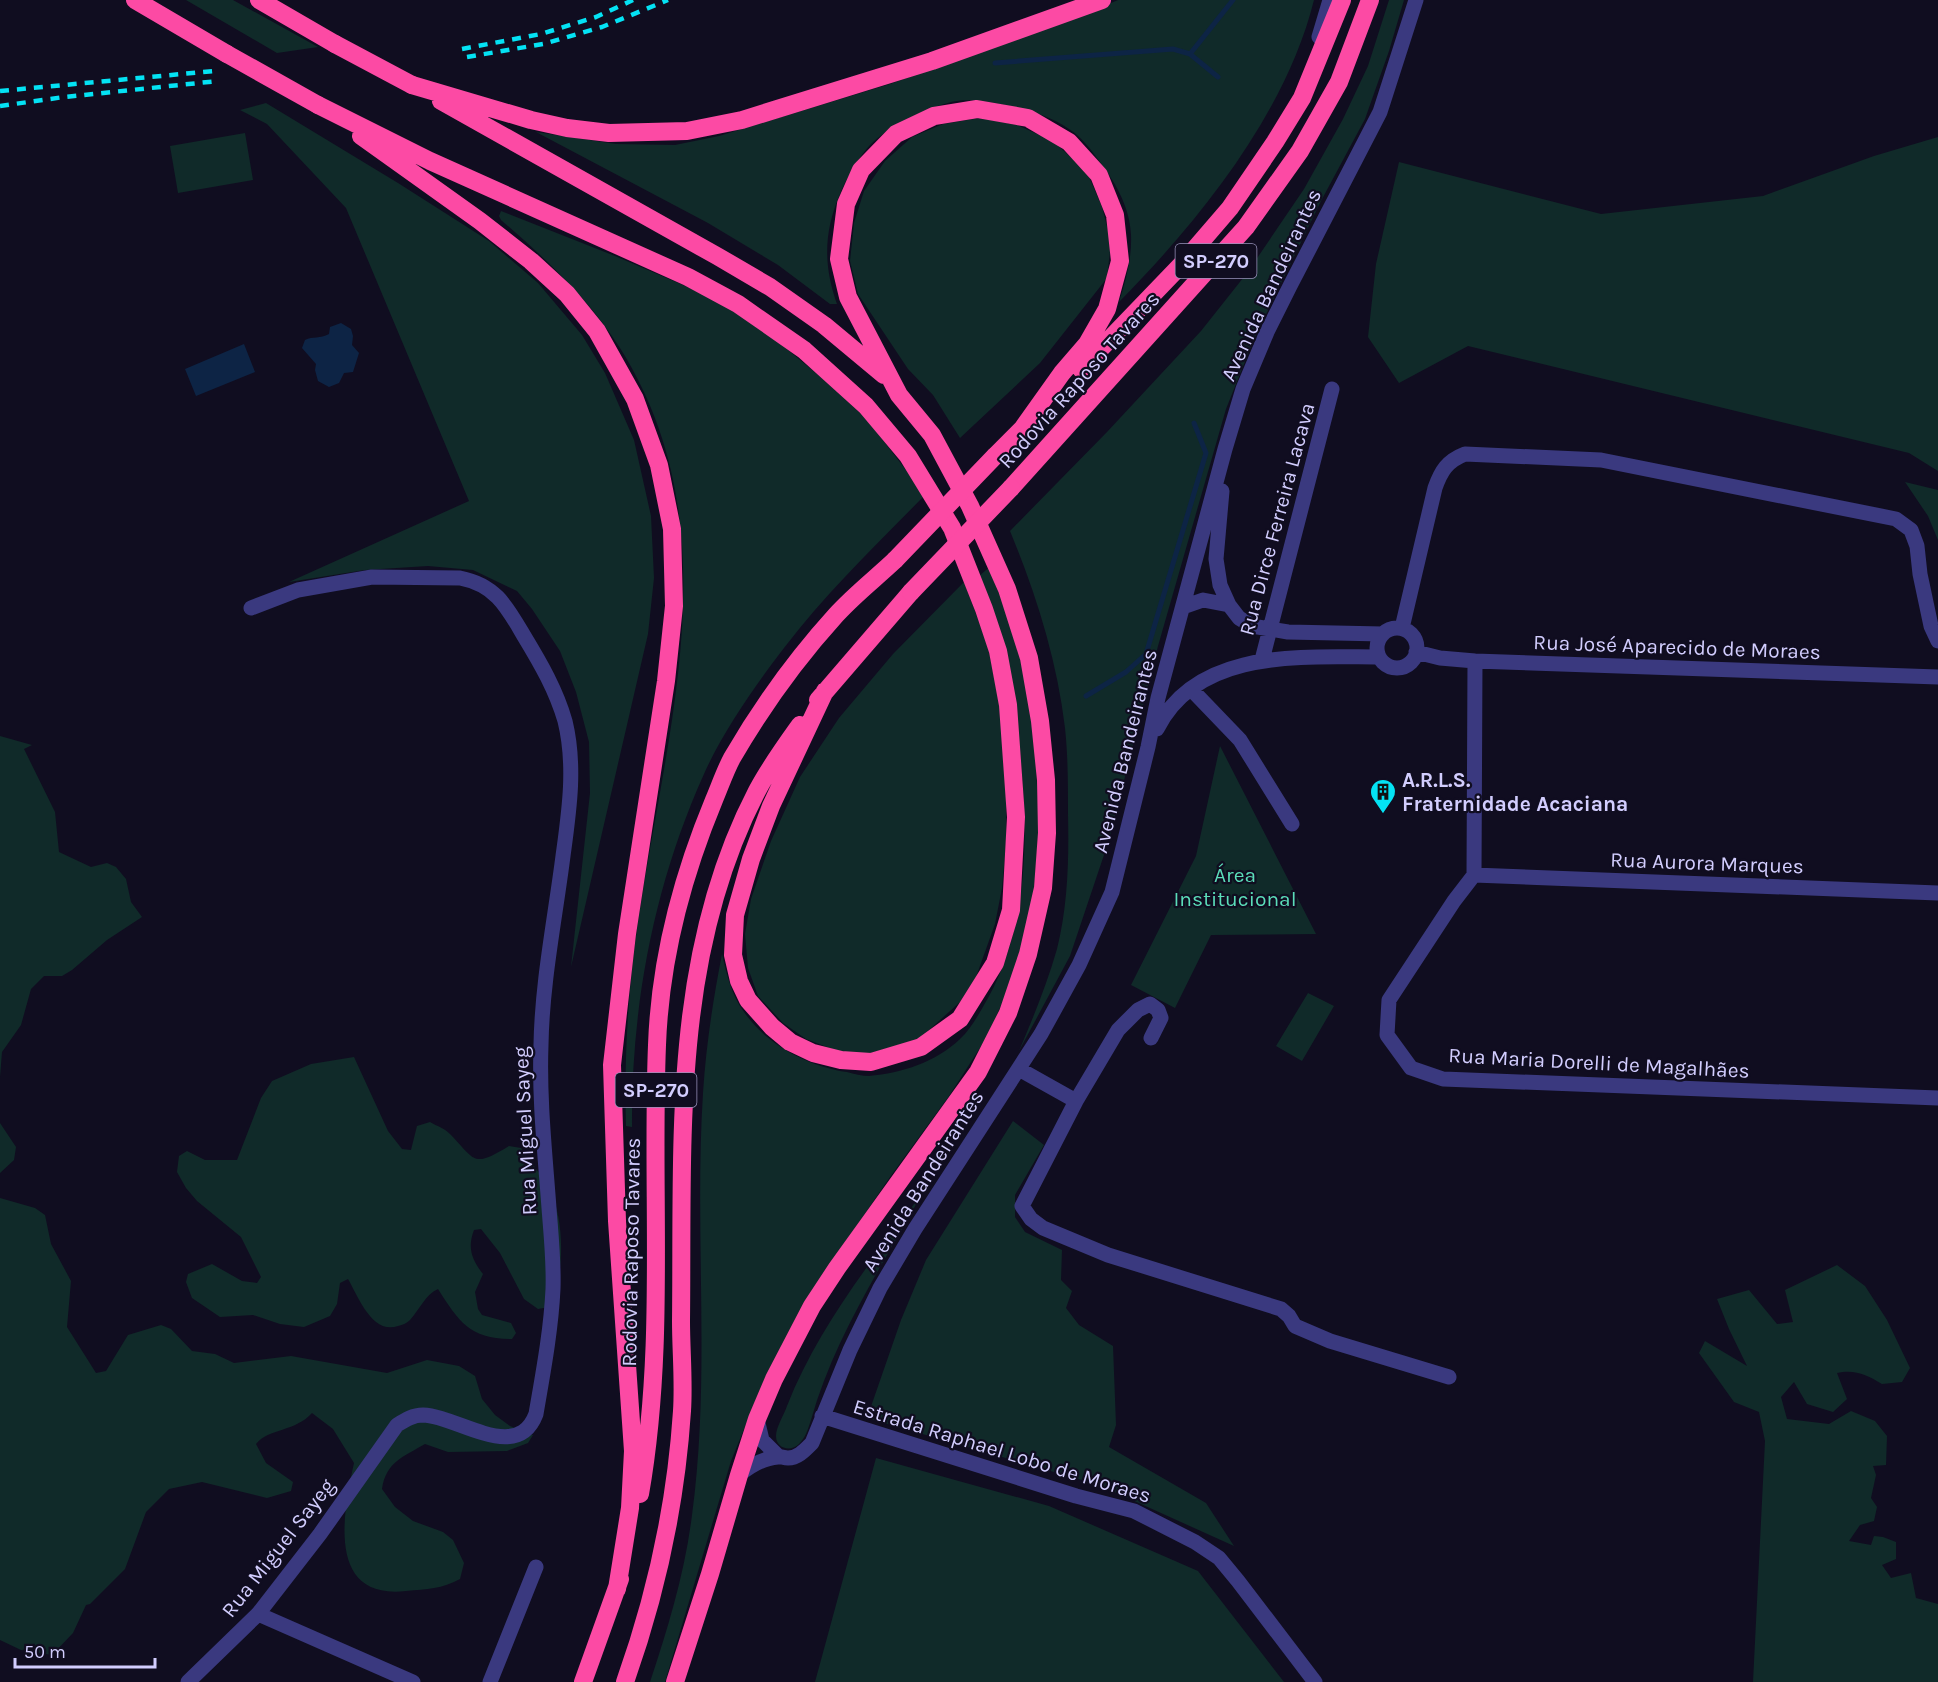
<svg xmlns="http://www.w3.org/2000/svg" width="1938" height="1682" viewBox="0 0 1938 1682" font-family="Karla,sans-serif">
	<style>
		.green { fill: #102a29 }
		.water { fill: #0d2445 }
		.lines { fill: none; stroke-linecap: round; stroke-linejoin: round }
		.stream { stroke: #0d2445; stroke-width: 5 }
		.minor { stroke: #3a397f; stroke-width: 15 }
		.highway { stroke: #fc4aa4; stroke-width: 18 }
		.rail { stroke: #04e2f4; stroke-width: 4.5; stroke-dasharray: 9 8; stroke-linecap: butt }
		.highway-bridge { stroke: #fc4aa4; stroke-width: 18 }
		.labels { text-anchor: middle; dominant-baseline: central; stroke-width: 4.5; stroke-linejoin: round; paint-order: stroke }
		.shield { fill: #100d20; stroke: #9893bb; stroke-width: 1.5 }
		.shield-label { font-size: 20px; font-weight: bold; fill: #d2cdfe }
		.street-label { font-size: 21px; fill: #d2cdfe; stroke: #100d20 }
		.poi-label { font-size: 21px; font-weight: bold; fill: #d2cdfe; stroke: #100d20; text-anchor: start }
		.park-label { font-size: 21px; fill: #5bddb9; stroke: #100d20 }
	</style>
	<rect width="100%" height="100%" fill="#100d20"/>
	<path class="green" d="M186,0H233L318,47L277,53Z
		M1118,0H1314C1286,113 1200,220 1119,302C1126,280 1132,258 1131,235C1130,209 1117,185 1102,165C1092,151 1083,138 1069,129C1050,116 1027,109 1005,105C988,102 968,98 951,102C925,109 891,125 871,144C860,155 846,179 840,194C824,231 823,265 837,304H830L778,265L708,223L536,132L616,144L675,145L719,136L890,84L1081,16Z
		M1389,0H1404L1389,51L1365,119L1321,201L1254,339L1226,409L1158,646L1109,840L1070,956L1019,1051C1033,1018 1047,984 1057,949C1068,905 1069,859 1068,814C1068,785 1068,756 1065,728C1057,660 1036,594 1010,531L1107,432L1201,331L1247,273L1304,189L1343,119L1368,66Z
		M266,103L398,183L489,241L538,283L582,335L605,373L634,440L651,516L654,578L648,634L571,967L590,793L589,742L576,692L560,651L532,609L517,591L473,570L428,566L365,570L289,582L469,501L346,208L267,124L240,110Z
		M980,118L1017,125L1053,141L1087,172L1102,207L1111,242L1107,278L1040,363L960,438L933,395L908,369L858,294L850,261L854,223L864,191L885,161L912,137L943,124Z
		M245,133L253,180L178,193L170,146Z
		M1938,137V471L1909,453L1468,346L1399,383L1368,337L1376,264L1399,162L1601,214L1763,196L1874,156Z
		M501,211L615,256L716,299L777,341L822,378L866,418L925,495C876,545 826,593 784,648C756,684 722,733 704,774C654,885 631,1006 632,1127L626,1126C624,1057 628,990 638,922C666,729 733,528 620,348C588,298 546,259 501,220L499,216Z
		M1905,482L1938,490V540L1928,516Z
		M992,565L1018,640L1034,731L1039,823L1035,879L1028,930L1011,983L987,1037L949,1096L890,1177L812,1291L764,1380L731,1461L665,1682H650C668,1628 685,1572 692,1515C711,1375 694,1234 703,1093C706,1046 713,1000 722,954C727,975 731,994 744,1012C767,1045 808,1066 847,1072C854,1074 862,1076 869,1076C902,1073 936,1062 960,1039C971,1029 980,1012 988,998C1031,919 1028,829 1019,742C1016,715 1014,688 1008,661C1002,631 991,604 979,576Z
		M964,582L988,646L1002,718L1006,794V843L1002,888L995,924L976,977L960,1002L919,1039L868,1054L840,1052L806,1039L783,1023L758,996L748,968L745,934L751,899L771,841L800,777L839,718L893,654Z
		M0,736L32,745L24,749L55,812L59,852L91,867L107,863L116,867L126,879L131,902L142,917L107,940L72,970L62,976H44L31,989L21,1025L2,1052L0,1077Z
		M1220,746L1316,934L1211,935L1175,1008L1131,985L1196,856Z
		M1308,993L1334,1006L1302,1061L1276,1046Z
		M354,1057L388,1131L402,1149L411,1150L417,1126L430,1122C437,1126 446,1129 451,1135C476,1161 473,1168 509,1146L521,1148C530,1162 543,1176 550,1190C565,1221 565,1278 549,1307L538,1309L524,1299L500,1253L481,1229L474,1230C467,1248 472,1260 483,1274L475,1292L478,1309L482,1315L511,1323L516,1333L512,1339C470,1339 459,1322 438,1289C425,1295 420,1309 410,1320C407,1323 403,1325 398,1326C372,1335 358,1296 348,1279L340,1283L337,1304L330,1316L304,1327L280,1324L253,1315L220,1317L192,1298L186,1282L188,1274L212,1264L242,1281L257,1283L261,1277L241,1237L197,1201L186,1188L177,1172L179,1156L187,1151L205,1160H237L261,1098L272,1081L311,1064Z
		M1013,1121L1044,1145L1015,1195V1217L1025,1232L1062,1250L1061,1280L1072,1291L1066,1308L1079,1325L1113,1346L1116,1425L1109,1447L1206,1503L1234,1546L1099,1485L867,1418L901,1320L926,1260Z
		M0,1123L16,1147L14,1160L0,1173Z
		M923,1192C882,1266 834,1338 811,1420C808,1429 806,1437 799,1444C791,1452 776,1449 776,1436C776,1427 784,1415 787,1406C818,1327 872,1260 923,1192Z
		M0,1198L35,1208L45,1215L51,1244L71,1281L67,1327L96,1373L106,1371L128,1335L161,1325L171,1329L192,1351L215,1354L234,1363L291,1356L387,1373L427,1360L459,1366L475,1376L482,1399L495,1415L510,1426L533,1435L528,1443L507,1451L448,1452L425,1444C403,1457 386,1462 382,1489L395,1507L413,1521L443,1532L453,1540L464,1563L460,1579C442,1589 427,1589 406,1591C326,1600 343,1513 354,1463L333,1429L312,1413C295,1432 269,1428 256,1444L266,1463L293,1482L291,1491L267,1498L202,1482L169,1489L146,1512L125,1569L90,1604L86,1605L73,1633L52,1655L21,1650L0,1640Z
		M1837,1265L1865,1286L1887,1320L1910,1368L1902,1382L1882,1384C1867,1375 1855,1369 1837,1373L1847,1399L1833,1412L1807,1404L1794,1382L1781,1397L1787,1419L1829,1424L1851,1411L1875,1421L1887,1436L1886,1465L1873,1466L1876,1475L1871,1498L1877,1507L1874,1521L1860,1525L1849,1541L1871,1545L1874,1536L1883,1537L1896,1542V1559L1882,1565L1891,1578L1911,1573L1916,1598L1938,1604V1682H1753L1765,1441L1759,1412L1734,1402L1699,1353L1705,1341L1747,1366L1729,1329L1717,1299L1749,1290L1777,1324L1793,1322L1785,1290Z
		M876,1458L1049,1506L1198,1571L1284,1682H815Z"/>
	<path class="water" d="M341,323L351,329L353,336L352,345L359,353L353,372L344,373L339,383L329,387L318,381L315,370L316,364L302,348L305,340C313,336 320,339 329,334L330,327Z
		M244,344L255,372L196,396L185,369Z"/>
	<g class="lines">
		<path class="stream" d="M1190,54L1233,0
			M995,63L1173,49L1190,54L1218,77
			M1086,696L1126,672L1146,654L1206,453L1194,423"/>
		<path class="minor" d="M1319,37L1330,0
			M1222,491L1216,559L1220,585L1229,605L1239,618L1252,626L1288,632L1383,634
			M1183,607L1203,600L1229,605
			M1402,628L1435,488C1441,471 1447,461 1465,454L1601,460L1896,519L1911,530L1917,546L1920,574L1931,626L1938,641
			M1377 648a20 20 0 1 1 40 0a20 20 0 1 1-40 0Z
			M1416,652L1440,658L1475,661L1938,677
			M1262,660L1332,389
			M1475,661L1474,875L1454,901L1389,1000L1387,1035L1411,1068L1443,1079L1938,1098
			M1191,689L1240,740L1292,824
			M1157,729C1197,648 1303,657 1379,657
			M1474,875L1938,893
			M1151,1038L1161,1018L1158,1010L1150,1004L1138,1010L1118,1030L1076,1101L1022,1206L1031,1219L1043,1228L1108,1255L1281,1309L1289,1316L1295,1326L1330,1341L1449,1377
			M1019,1069L1076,1101
			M822,1416L1076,1496L1134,1511L1195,1542L1219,1558L1238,1581L1315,1682
			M757,1419L762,1440L779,1457
			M739,1475C750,1466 763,1458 778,1457C782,1456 783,1458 788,1458C798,1458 805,1450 812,1443L850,1350L880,1288L915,1229L1041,1034L1079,965L1112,892L1148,747L1158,698L1225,449L1243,389L1267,332L1290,286L1380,112L1416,0
			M258,1614L413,1682
			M188,1682L258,1614L320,1534L397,1425C405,1420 413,1415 423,1415C458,1416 517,1464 536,1414C543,1373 551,1331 553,1289C554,1262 551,1235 549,1208C545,1153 539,1099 541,1045C542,982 555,919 563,856C569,812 576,766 565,721C556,690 541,664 524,636C507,607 496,585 460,578L372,577L298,590L251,608
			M490,1682L536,1567"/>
		<path class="highway" d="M135,0L227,54
			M259,0L335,44
			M412,85L531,120L567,128L609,133L687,131L742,120L932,61L1102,0
			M441,101L717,256L770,287L824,325L884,375
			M318,105L430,161L688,277L738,304L804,350L866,406L908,456L952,528L984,609L998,651L1008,705L1016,817L1011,910L995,963L960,1019L921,1047L871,1062L841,1060L813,1053L790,1042L772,1027L748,1000L739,981L733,955L735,915L751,859L771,806L825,691
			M361,136L480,221L531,261L567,294L597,331L635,399L659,465L672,529L674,606L666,681L627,934L612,1065L617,1221L633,1451L630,1508L617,1589
			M1081,369L1181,265L1230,208L1275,142L1302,98L1342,0
			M995,456L1028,423
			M1011,488L1246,227L1300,151L1339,82L1370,0
			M818,700L911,592
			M640,1494C666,1346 651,1194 657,1045C660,961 682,877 714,800C720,786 725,771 732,758C761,708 797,658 836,615C854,595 876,578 895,560
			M583,1682L620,1579
			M625,1682C656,1595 676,1503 682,1411C684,1381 681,1351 681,1321C683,1141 671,956 757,791C769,768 785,746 800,725
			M675,1682L710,1574L739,1475L757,1419L774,1379L812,1306L837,1268L978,1072L1008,1013L1028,954L1043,888L1047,833L1046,780L1040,721L1029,658L1007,589L970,506L932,435L899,395L848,297L839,259L846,204L861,170L896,134L934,116L977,109L1028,118L1069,142L1099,175L1115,215L1120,261L1107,309L1087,344L1062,373L1020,432"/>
		<path class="rail" d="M462,49L541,34L596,17L633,0
			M467,57L543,44L602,27L668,0
			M0,91L214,71
			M0,106L64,97L218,81"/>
		<path class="highway-bridge" d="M335,44L412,85
			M227,54L318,105
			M895,560L995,456
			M911,592L1011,488"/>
	</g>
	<defs>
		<symbol id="building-pin" viewBox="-11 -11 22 30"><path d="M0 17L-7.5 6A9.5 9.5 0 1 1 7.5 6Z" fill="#04e2f4" stroke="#100d20"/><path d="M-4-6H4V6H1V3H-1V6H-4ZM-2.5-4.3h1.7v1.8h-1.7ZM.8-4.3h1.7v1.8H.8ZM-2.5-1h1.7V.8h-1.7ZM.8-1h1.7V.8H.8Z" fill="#111"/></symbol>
	</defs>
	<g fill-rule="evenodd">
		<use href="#building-pin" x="1368" y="777" width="30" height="40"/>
	</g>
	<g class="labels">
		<g class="shield">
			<rect x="1175.5" y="244" width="81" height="34" rx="4.5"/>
			<rect x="615.5" y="1073" width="81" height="34" rx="4.5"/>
		</g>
		<g class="shield-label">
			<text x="1216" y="261">SP-270</text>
			<text x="656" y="1090">SP-270</text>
		</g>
		<g class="street-label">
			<text transform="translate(1271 285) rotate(-65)">Avenida Bandeirantes</text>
			<text transform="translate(1079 380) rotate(-48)">Rodovia Raposo Tavares</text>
			<text transform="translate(1277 519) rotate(-75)">Rua Dirce Ferreira Lacava</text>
			<text transform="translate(1677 647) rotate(2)">Rua José Aparecido de Moraes</text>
			<text transform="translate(1125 751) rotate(-76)">Avenida Bandeirantes</text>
			<text transform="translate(1707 863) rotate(2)">Rua Aurora Marques</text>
			<text transform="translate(1599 1063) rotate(3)">Rua Maria Dorelli de Magalhães</text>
			<text transform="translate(525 1131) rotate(-93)">Rua Miguel Sayeg</text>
			<text transform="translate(923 1181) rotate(-58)">Avenida Bandeirantes</text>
			<text transform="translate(631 1252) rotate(-89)">Rodovia Raposo Tavares</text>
			<text transform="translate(1002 1451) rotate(17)">Estrada Raphael Lobo de Moraes</text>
			<text transform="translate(278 1548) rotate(-52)">Rua Miguel Sayeg</text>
		</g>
		<g class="poi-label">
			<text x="1402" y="780">A.R.L.S.<tspan x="1402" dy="24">Fraternidade Acaciana</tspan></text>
		</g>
		<g class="park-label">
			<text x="1235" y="875">Área<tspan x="1235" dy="24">Institucional</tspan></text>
		</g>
	</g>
	<path d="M15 1658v9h140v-9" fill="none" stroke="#d2cdfe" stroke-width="3"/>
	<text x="24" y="1658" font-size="18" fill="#d2cdfe" stroke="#100d20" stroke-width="4.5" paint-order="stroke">50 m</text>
</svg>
